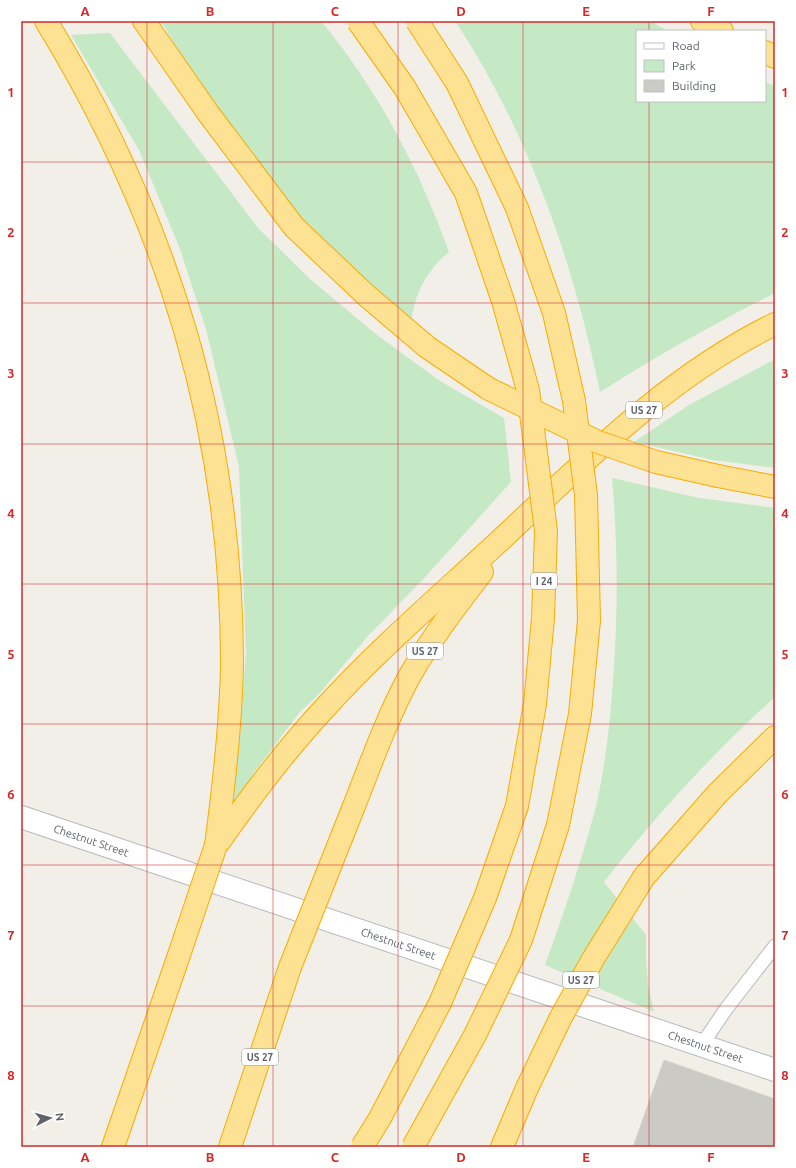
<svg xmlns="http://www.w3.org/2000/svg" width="796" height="1168" viewBox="0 0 796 1168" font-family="Ubuntu,sans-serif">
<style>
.green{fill:#c5e8c5}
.building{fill:#cccac5;stroke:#d6d1c6}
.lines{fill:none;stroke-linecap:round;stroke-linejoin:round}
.lane-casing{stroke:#b5b8bc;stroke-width:15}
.street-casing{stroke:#b5b8bc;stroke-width:24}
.highway-casing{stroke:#f9ab00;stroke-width:24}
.lane{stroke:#fff;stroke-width:13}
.street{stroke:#fff;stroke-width:22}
.highway{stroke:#fde293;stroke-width:22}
.highway-bridge-casing{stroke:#f9ab00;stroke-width:24;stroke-linecap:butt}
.highway-bridge{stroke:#fde293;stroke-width:22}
.grid{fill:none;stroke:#d62828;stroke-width:1;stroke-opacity:0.55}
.labels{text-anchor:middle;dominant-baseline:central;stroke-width:3.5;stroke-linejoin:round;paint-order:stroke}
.shield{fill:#fff;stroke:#8f9295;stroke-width:1}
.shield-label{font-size:10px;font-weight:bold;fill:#5f6368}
.street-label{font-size:11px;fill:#5f6368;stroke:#fff}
.neatline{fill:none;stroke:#d62828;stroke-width:1.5}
.grid-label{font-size:13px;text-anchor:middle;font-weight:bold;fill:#d62828}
</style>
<rect width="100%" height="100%" fill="#f1efe8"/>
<g class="green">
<path d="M 161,21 L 321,21 C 378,90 419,168 449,252 C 426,271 415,293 411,323 C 385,299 358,276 333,251 C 264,185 208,103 161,21 Z"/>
<path d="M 455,21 L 650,21 L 668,31 L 637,31 L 637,101 L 765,101 L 765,82 L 775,86 L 775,293 C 715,323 657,356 600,392 C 573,261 529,133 455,21 Z"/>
<polygon points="110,33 258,228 310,279 377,335 440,381 504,418 511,482 428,574 367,637 320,693 299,713 253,774 236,803 230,802 240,738 246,652 239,467 206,329 180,249 139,150 71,35"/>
<polygon points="775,359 775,468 713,460 634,442 689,405"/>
<path d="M 612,478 L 699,498 L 775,508 L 775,697 C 712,754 656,815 604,882 L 646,935 L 646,958 L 648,985 L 654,1012 L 545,965 C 564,913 582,860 596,806 C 603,777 607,747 610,717 C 618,635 619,559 612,478 Z"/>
</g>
<polygon class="building" points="664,1060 775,1099 775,1147 633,1147"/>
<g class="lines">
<defs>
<polyline id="lane" points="701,1046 726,1009 775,946"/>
<g id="street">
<path id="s1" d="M 21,817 L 775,1070"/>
</g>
<g id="highway">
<path d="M 46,21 C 168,220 232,430 232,664 C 231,725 224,785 216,845"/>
<polyline points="144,21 208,113 294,227 367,296 427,347 489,389"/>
<polyline points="702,21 722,31"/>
<polyline points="765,52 775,57"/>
<polyline points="718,476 775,487"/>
<path d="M 354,806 C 371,763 387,718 409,677 C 430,640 456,606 482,572"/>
<path d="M 219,842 C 251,796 285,751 323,710 C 380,647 445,592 507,534 C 589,457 672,374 775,324"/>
<polyline points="644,877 718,793 775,737"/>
<polyline points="113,1147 179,955"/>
<polyline points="230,1147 290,967"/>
<polyline points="502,1147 527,1088"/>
</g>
</defs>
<use href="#lane" class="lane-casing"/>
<use href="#street" class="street-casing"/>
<use href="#highway" class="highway-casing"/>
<use href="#lane" class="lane"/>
<use href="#street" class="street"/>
<use href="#highway" class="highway"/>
<defs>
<g id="highway-bridge">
<polyline points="358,21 405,88 466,193 503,301 528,390 546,531 543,618 535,704 517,806 485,898 440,1003 380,1118 362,1147"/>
<polyline points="489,389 598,442 656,462 718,476"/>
<polyline points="179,955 216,845"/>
<polyline points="290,967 354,806"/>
<polyline points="527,1088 560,1019 593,959 644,877"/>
<polyline points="413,1147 475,1035 521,940 558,825 580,714 589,620 586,495 574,401 554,313 517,208 457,83 417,21"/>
</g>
</defs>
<use href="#highway-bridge" class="highway-bridge-casing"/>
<use href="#highway-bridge" class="highway-bridge"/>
</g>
<path class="grid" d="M 147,21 L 147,1147M 273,21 L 273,1147M 398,21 L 398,1147M 523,21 L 523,1147M 649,21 L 649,31M 649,101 L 649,1147M 21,162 L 775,162M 21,303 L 775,303M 21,444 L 775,444M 21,584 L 775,584M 21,724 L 775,724M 21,865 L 775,865M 21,1006 L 775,1006"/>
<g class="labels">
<g class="shield">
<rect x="626" y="402" width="36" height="16" rx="3"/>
<rect x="531" y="573" width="26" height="16" rx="3"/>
<rect x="407" y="643" width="36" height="16" rx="3"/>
<rect x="563" y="972" width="36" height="16" rx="3"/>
<rect x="242" y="1049" width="36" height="16" rx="3"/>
</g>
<g class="shield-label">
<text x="644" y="410">US 27</text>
<text x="544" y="581">I 24</text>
<text x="425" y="651">US 27</text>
<text x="581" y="980">US 27</text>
<text x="260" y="1057">US 27</text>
</g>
<g class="street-label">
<text stroke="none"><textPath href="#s1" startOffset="74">Chestnut Street</textPath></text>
<text stroke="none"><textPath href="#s1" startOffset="398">Chestnut Street</textPath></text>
<text stroke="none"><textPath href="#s1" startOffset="722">Chestnut Street</textPath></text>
</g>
</g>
<rect width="796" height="1168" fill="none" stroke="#ffffff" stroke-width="44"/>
<rect x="636" y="30" width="130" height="72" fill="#ffffff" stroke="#bfc1c3"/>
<rect x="644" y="43" width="20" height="6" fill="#ffffff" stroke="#bfc1c3"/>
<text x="672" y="50" font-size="12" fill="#5f6368">Road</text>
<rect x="644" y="60" width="20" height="12" fill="#c5e8c5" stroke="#bfc1c3"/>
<text x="672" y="70" font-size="12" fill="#5f6368">Park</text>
<rect x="644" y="80" width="20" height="12" fill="#cccac5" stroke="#bfc1c3"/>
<text x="672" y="90" font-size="12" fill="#5f6368">Building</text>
<g transform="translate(50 1118) rotate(84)" stroke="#ffffff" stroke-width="3" paint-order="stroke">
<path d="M0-3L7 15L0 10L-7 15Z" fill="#5f6368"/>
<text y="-6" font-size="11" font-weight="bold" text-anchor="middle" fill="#5f6368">N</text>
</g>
<rect x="22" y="22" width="752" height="1124" class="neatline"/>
<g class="grid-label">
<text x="85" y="16">A</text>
<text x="210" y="16">B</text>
<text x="335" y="16">C</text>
<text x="461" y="16">D</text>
<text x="586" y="16">E</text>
<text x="711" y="16">F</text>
<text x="11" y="97">1</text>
<text x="785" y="97">1</text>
<text x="11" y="237">2</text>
<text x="785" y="237">2</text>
<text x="11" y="378">3</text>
<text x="785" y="378">3</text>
<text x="11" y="518">4</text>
<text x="785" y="518">4</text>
<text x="11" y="659">5</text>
<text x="785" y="659">5</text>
<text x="11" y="799">6</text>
<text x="785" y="799">6</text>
<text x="11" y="940">7</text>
<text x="785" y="940">7</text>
<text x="11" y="1080">8</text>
<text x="785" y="1080">8</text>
<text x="85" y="1162">A</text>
<text x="210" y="1162">B</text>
<text x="335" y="1162">C</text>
<text x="461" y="1162">D</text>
<text x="586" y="1162">E</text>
<text x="711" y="1162">F</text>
</g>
</svg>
